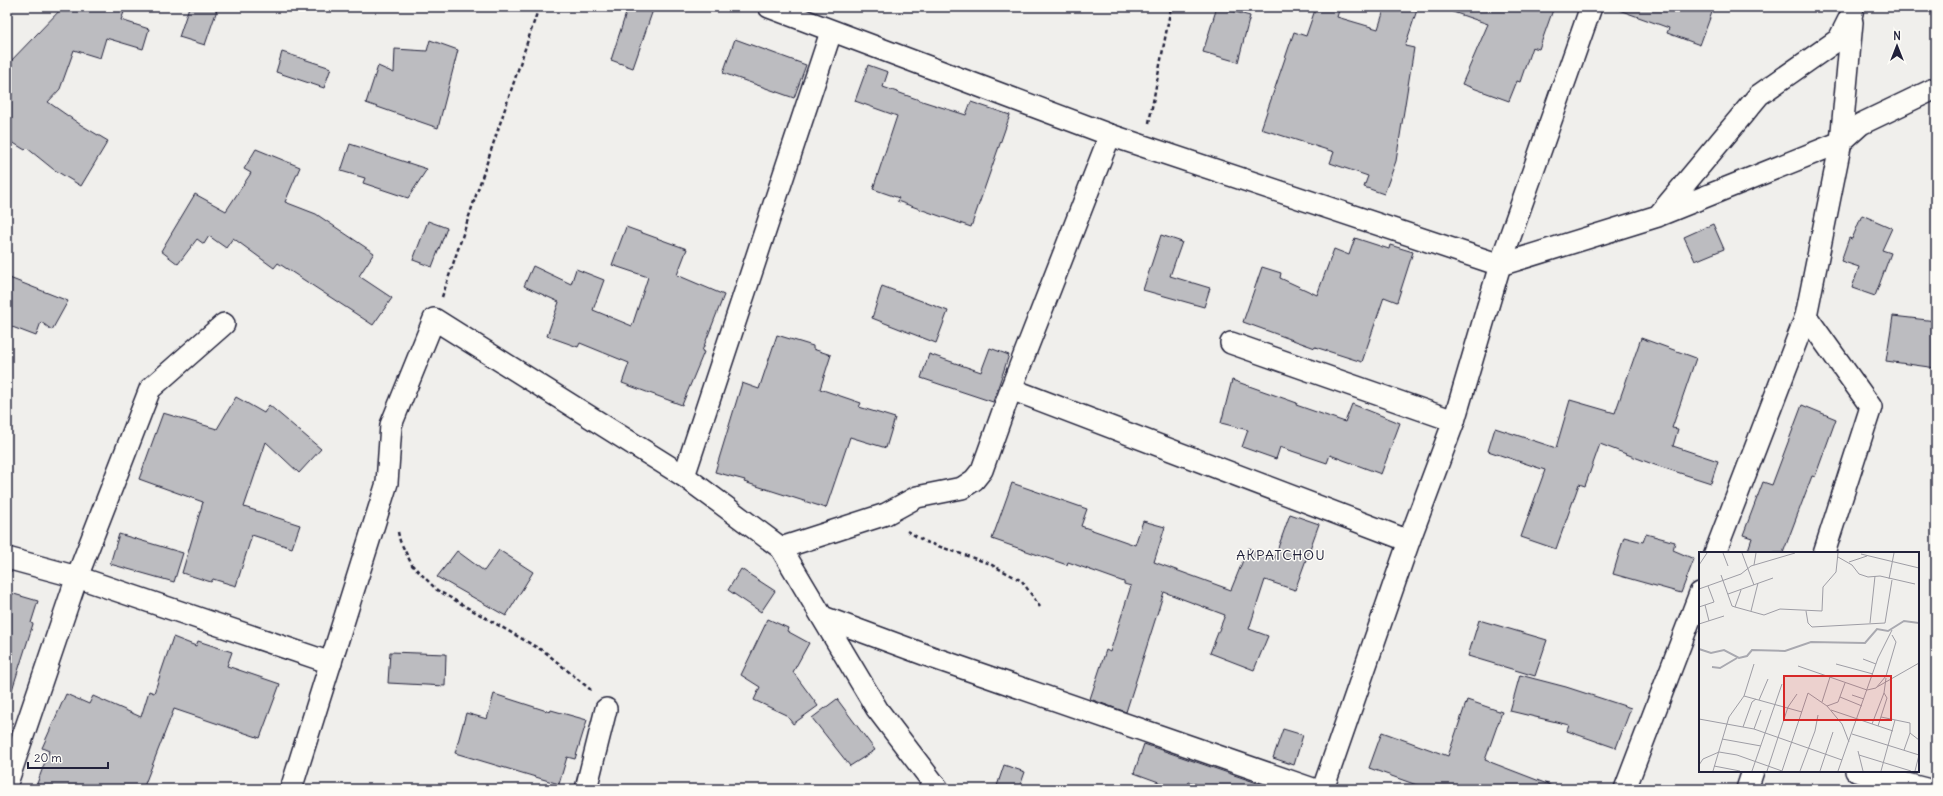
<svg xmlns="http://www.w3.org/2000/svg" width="1943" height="796" viewBox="0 0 1943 796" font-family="Delius,sans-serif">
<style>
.building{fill:#bcbcc0;stroke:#22223b}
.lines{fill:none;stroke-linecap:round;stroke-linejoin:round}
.street-casing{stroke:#22223b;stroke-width:24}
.path{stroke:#22223b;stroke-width:2.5;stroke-dasharray:4 3;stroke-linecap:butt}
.street{stroke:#fdfcf7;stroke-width:21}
.labels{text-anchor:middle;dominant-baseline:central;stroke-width:3;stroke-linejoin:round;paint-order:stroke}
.quarter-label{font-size:14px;letter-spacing:1px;fill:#22223b;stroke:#fdfcf7}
.inset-river{fill:none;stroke:#a9a9b0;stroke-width:2}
.inset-road{fill:none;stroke:#9e9da5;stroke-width:1}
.view{fill:#d62828;fill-opacity:0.15;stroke:#d62828;stroke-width:2}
.inset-edge{fill:none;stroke:#22223b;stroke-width:2}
</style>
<rect width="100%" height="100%" fill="#f0efec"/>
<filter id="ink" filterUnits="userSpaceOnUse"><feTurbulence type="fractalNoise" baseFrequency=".025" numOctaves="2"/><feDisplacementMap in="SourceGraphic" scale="8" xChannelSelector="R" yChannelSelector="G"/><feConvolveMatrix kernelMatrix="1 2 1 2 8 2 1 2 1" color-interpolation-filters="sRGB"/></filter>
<g filter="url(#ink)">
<g class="building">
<polygon points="63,7 126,7 121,20 149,29 143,49 106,38 100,58 74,50 60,89 48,102 81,125 108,141 81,186 53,169 27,148 25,150 7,139 7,65"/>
<polygon points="189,7 218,7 205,45 179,37"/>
<polygon points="628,7 654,7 633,68 611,60"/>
<polygon points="1217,7 1250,16 1238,62 1203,52"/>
<polygon points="1316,7 1340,7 1337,17 1378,29 1385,7 1418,7 1405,46 1414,48 1396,161 1384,194 1364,187 1368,176 1330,163 1334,152 1261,129 1294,32 1306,36"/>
<polygon points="1450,7 1554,7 1539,49 1532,47 1520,82 1517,81 1509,101 1462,84 1488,24 1450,11"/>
<polygon points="1619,7 1714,7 1700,45 1667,33 1669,28 1619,10"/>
<polygon points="735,39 806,65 794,98 723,73"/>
<polygon points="430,40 458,50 438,128 366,103 378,66 394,73 395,49 427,51"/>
<polygon points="282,52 331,68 324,88 276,72"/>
<polygon points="868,65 888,72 883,87 925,102 966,115 971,102 1010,115 971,227 897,201 899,198 873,189 897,116 855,101"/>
<polygon points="350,144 427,169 408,198 363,183 365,178 341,171"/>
<polygon points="256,149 300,167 285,202 316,214 374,253 359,276 392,298 373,325 278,263 274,268 233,238 226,248 209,236 204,244 197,239 178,264 161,251 195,194 226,211 251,173 244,169"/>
<polygon points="1862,215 1892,228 1882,250 1891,253 1875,296 1852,288 1859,267 1841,261 1849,238 1852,239"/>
<polygon points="428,221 447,228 432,267 413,260"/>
<polygon points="1713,224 1724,249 1695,261 1684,237"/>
<polygon points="626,227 687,249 677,275 724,295 702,351 704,352 682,405 622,383 629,363 580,343 578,347 547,336 559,302 524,286 533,266 571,284 576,269 604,280 593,310 632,326 648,277 612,265"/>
<polygon points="1161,235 1182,242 1170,276 1210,288 1204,307 1143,290"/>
<polygon points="1355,238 1389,249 1390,245 1413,252 1397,302 1384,297 1362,362 1315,347 1315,348 1243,322 1262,267 1281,273 1280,278 1317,295 1334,249 1349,255"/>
<polygon points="7,277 68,301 52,330 41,322 36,336 7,325"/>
<polygon points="882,286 948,311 936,343 872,318"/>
<polygon points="1893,316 1936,321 1936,368 1886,361"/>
<polygon points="777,335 813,346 813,349 831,355 820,389 861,403 859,407 895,418 886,448 850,437 826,508 744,482 745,480 715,472 742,383 759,389"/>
<polygon points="1641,338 1696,358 1672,428 1678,429 1673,446 1718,461 1711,483 1655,465 1600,444 1585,486 1579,484 1556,549 1521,537 1545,470 1488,451 1495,428 1556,448 1570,400 1615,413"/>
<polygon points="990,348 1009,355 993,402 921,378 929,354 981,372"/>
<polygon points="1232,380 1297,403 1296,405 1345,422 1352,404 1400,423 1381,474 1330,455 1327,463 1280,447 1276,459 1242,447 1248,430 1221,423"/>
<polygon points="236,397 264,413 269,405 321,449 299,473 266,442 244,507 300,525 292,548 252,535 236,586 213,579 211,582 182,573 203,502 139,479 163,413 217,429"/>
<polygon points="1802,405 1836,419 1815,477 1812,476 1783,553 1747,553 1752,538 1743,535 1763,482 1772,485"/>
<polygon points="1012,483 1087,509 1081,526 1135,545 1143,521 1165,527 1154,562 1231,590 1248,548 1274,559 1290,514 1319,524 1295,590 1265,580 1249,629 1268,636 1254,670 1210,653 1225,615 1164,592 1126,712 1090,699 1106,650 1110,652 1131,586 1124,584 1124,582 1068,562 1067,565 992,539"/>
<polygon points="119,534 183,553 174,582 110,564"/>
<polygon points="1646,534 1675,542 1673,550 1694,559 1681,593 1613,574 1624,537 1643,542"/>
<polygon points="499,550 533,572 506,616 437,577 457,551 484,571"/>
<polygon points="741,569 775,591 761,612 728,590"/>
<polygon points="7,592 38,601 31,623 33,624 12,690 7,690"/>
<polygon points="768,619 788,628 787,631 809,643 793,672 818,706 793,724 786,715 754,700 760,687 741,675"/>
<polygon points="1479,620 1547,640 1535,676 1468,656"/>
<polygon points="173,637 196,646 198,641 232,652 227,666 280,684 260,738 174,709 143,789 35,789 49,751 42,748 66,694 89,704 93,696 141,717 149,691 154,693"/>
<polygon points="390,652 446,654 445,686 388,683"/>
<polygon points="1520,675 1566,687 1631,708 1616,748 1567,731 1569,725 1510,711"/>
<polygon points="494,694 550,712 551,710 587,720 575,759 567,757 559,784 455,753 466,713 487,719"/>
<polygon points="837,699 875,750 850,766 812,718"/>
<polygon points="1467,700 1502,712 1485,760 1555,787 1555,789 1428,789 1369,768 1382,732 1448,756"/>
<polygon points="1283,729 1303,735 1294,765 1273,758"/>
<polygon points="1144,744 1263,785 1262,789 1210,789 1189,782 1186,789 1178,789 1134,773"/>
<polygon points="1004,765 1025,772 1019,789 996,789"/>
</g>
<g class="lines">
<defs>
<g id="street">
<polyline points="769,7 1110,135 1500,265 1658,216 1759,95 1839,39 1852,13 1853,7"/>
<polyline points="1662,214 1841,142 1861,124 1936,88"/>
<polyline points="1806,316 1871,407 1824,553"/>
<polyline points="1231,343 1454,421"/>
<polyline points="1011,389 1409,541"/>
<polyline points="684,476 831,32"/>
<polyline points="781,548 886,514 917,497 962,488 974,480 982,470 1011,389 1110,135"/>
<polyline points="1715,553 1806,316 1841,142 1852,22"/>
<polyline points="7,558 77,577 331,663"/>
<polyline points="823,617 934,658 1313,789"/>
<polyline points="1856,771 1926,789"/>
<polyline points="7,783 77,577 150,389 224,324"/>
<polyline points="291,789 387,483 391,425 434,319 684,476 781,548 877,709 938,789"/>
<polyline points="586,789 606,709"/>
<polyline points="1323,789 1409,541 1454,421 1500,265 1591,7"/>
<polyline points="1625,789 1700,593"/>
<polyline points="1747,789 1753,771"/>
</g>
</defs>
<use href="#street" class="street-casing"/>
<g class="path">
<polyline points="1149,123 1171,7"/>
<polyline points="442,297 539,7"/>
<polyline points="907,531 926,542 988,563 1022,581 1040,607"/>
<polyline points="398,532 400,541 412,565 437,590 545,652 591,690"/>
</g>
<use href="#street" class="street"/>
</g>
</g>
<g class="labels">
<g class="quarter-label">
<text x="1281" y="555">AKPATCHOU</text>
</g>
</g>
<g transform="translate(1699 552)">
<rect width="220" height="220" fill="#f0efec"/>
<path class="inset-river" d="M 0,97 L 12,101 L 25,98 L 40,106 L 48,104 L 53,98 L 86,99 L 112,90 L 166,91 L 178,77 L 189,79 L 205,69 L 220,71M 13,115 L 21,116 L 38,106"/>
<path class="inset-road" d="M 24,1 L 29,14M 43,1 L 55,33M 162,2 L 220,16M 139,5 L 153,13 L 160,22 L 169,25 L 181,24 L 216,32M 150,10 L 168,4M 0,13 L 8,1M 55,13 L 57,1M 22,23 L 33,54 L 36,55 L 65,63 L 81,57 L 123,59 L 124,35 L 137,20 L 139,1M 190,27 L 195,1M 0,37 L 42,22 L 52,14 L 96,1M 29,42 L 74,26M 6,53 L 10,69M 0,55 L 15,50 L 9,34M 36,55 L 42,38M 52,59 L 59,31M 107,59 L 109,71 L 113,75 L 186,71 L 193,28M 171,71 L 176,24M 0,72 L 25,64M 164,107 L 177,112M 137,112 L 174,122M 99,114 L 168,138 L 177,136 L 187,124 L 197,90 L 193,83M 178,135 L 220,111M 153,143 L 165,147M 45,144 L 103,160M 141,145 L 163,154M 60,148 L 69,127M 123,150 L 131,125M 128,154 L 139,150 L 146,131M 132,158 L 194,179M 182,165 L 211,171 L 211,181 L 220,188M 0,167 L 55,177 L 143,208M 173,172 L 185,141 L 187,126M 179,174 L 188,146 L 185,141M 44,175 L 53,150 L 57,147M 55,177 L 62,158M 153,182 L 220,203M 23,187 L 62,194M 205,198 L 211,181M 159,199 L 164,219M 160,203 L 212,219M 0,213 L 4,207 L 20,200 L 38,203 L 83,219M 15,214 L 41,219M 14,219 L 30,165 L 45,144 L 55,112M 53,219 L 83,132M 68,219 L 89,155 L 98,142M 83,219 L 109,141 L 128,154 L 143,172 L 150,190M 101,219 L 116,179 L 119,163M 121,219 L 134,180M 139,219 L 179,106 L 193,78M 182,219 L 196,168M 216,219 L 220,203"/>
<path class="view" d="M 85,124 L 192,124 L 192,168 L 85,168 Z"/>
<rect width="220" height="220" class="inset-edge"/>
</g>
<rect width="1943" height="796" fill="none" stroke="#fdfcf7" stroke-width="24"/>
<rect x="12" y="12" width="1919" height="772" fill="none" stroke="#22223b" stroke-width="1.5" filter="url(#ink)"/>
<g transform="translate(1897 46)" stroke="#fdfcf7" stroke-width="3" paint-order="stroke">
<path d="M0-3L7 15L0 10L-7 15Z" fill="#22223b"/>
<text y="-6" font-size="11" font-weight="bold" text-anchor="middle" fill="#22223b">N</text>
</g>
<path d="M28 762v6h80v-6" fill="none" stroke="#22223b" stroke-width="2"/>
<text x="34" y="762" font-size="12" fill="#22223b" stroke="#fdfcf7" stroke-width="3" paint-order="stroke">20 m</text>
</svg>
